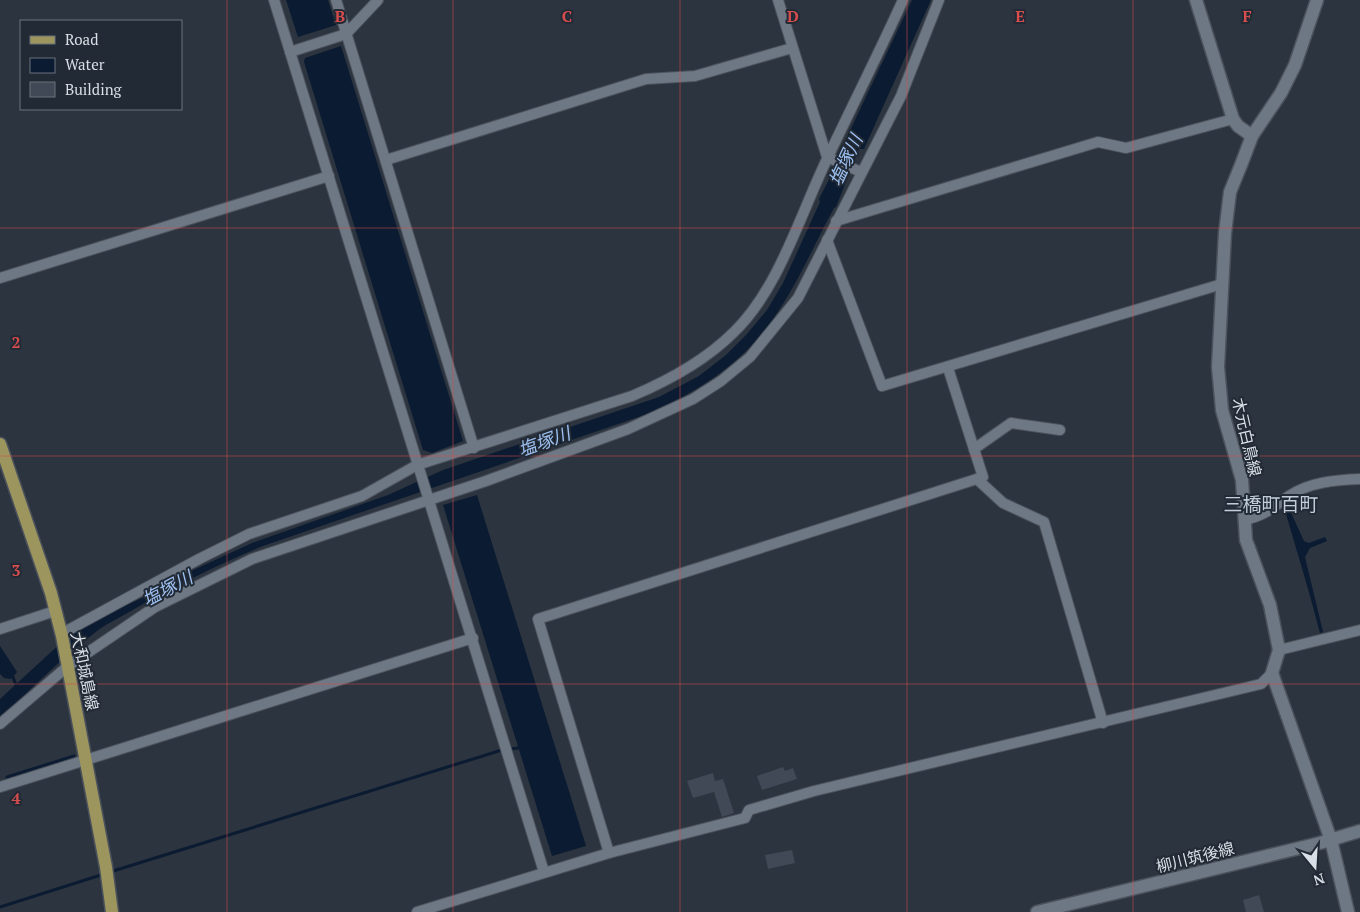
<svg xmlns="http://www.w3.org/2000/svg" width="1360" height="912" viewBox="0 0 1360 912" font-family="'PT Serif','Noto Sans JP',serif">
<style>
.water{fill:#0b1b32}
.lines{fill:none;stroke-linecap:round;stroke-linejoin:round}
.stream{stroke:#0b1b32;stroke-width:3}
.building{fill:#404955}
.street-casing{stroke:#4b525c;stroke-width:12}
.secondary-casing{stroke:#4b525c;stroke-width:15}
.primary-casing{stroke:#4b525c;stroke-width:15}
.street{stroke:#6e7885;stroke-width:10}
.secondary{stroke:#6e7885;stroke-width:12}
.primary{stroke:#9c955d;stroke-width:12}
.grid{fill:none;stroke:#d74d4e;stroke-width:1;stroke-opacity:0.55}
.labels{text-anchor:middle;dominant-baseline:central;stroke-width:4;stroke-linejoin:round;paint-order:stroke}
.street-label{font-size:16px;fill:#d9dfe6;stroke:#222a35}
.water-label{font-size:18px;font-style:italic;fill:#9ec1f2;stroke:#222a35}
.quarter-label{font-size:19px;fill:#c2cddb;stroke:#222a35}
.grid-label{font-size:16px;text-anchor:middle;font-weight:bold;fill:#d74d4e;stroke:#222a35;stroke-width:4;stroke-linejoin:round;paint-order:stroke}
</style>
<rect width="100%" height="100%" fill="#2c343f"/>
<g class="water">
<polygon points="286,0 328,0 336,25 298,37"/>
<path d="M 912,0 L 931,0 L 864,149 L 859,149 L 836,207 L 834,208 C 814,245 797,285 773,319 C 745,361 701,389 656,411 L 263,546 C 219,564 177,585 136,608 C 123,616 109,622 97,631 C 62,657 33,688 0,717 L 0,699 L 76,629 L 146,596 L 187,573 L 252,543 L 388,495 L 443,470 L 659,397 L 699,376 L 726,355 L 747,334 L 767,310 L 783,283 L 820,202 L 819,199 L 847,144 L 845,141 Z"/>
<polygon points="341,46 463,441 432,453 423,450 304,62 305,58"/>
<polygon points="477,495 586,846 552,856 443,505"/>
<path d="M 1287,504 L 1304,541 L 1309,543 L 1325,537 L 1327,541 L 1310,548 L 1305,557 L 1323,632 L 1320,633 C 1309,590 1296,549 1284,507 Z"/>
<polygon points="0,646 17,672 11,679 4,678 0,674"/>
</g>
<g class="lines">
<g class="stream">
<polyline points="13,677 17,688"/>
<polyline points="7,777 74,756"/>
<polyline points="110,872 502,750 518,748"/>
<polyline points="0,907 104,874"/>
</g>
</g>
<g class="building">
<polygon points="783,767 785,771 793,768 797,779 762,790 757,776"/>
<polygon points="713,773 715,781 723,779 734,813 722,817 714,792 693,798 687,781"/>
<polygon points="792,850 795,863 768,869 765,855"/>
<polygon points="1259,895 1264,912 1246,912 1243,900"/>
</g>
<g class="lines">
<defs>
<g id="street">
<path d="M 274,0 C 362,291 456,581 544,872"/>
<polyline points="336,0 474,448"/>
<polyline points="778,0 827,157 861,172"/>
<polyline points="290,52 346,34 378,0"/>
<polyline points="386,160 646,79 695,76 792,48"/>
<polyline points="836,221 1098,142 1126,148 1233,119"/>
<polyline points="827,240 882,386 1222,284"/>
<polyline points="0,278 329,176"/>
<polyline points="974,449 1011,423 1060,430"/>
<polyline points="977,479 1003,503 1044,522 1103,723"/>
<path d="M 1245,520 C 1268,514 1271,508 1289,496 C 1309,482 1336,480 1360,479"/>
<polyline points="0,629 55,611"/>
<path d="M 61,634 L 199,559 L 249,534 L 362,496 L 417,465 L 632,396 C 670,380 705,361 734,332 C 779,289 801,212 828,157 C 853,104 879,53 903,0"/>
<polyline points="1279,650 1360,630"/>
<polyline points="0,724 68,666 155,607 252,559 486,481 628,429 693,399 721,381 750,357 798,298 901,96 939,0"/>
<polyline points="0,787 473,638"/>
<polyline points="609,853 538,619 983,477 948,368"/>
<polyline points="417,912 609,853 745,818 749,810 814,791 1261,684 1272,673"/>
</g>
<g id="secondary">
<polyline points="1196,0 1233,119 1238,126 1252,136"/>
<polyline points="1317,0 1295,65 1281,93 1252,136 1241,165 1230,192 1225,233 1218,367 1222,410 1242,480 1246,540 1270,605 1279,650 1272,673 1331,840 1348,912"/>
<polyline points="1037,912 1320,843 1360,831"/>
</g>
<polyline id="primary" points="0,444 51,593 62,636 106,867 112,912"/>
</defs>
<use href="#street" class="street-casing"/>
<use href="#secondary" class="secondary-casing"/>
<use href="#primary" class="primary-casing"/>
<use href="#street" class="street"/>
<use href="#secondary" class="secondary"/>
<use href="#primary" class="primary"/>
</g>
<path class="grid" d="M 227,0 L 227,912M 453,0 L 453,912M 680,0 L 680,912M 907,0 L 907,912M 1133,0 L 1133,912M 0,228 L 1360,228M 0,456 L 1360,456M 0,684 L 1360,684"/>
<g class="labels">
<g class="street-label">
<text transform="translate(1247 437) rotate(77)">木元白鳥線</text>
<text transform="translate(85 671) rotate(78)">大和城島線</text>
<text transform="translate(1195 857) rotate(-14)">柳川筑後線</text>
</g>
<g class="water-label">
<text transform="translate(845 160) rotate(-65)">塩塚川</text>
<text transform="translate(544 441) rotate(-20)">塩塚川</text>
<text transform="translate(167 588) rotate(-28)">塩塚川</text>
</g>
<g class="quarter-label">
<text x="1271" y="503">三橋町百町</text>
</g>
</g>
<g class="grid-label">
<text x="340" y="22">B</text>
<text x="567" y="22">C</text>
<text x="793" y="22">D</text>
<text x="1020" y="22">E</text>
<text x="1247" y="22">F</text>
<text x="16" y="348">2</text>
<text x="16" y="576">3</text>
<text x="16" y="804">4</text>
</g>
<rect x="20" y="20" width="162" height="90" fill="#222a35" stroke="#6b727c"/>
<rect x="30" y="36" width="25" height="8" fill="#9c955d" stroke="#6b727c"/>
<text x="65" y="45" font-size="15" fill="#d9dfe6">Road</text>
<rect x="30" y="58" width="25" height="15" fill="#0b1b32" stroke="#6b727c"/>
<text x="65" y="70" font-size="15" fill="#d9dfe6">Water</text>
<rect x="30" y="82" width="25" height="15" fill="#404955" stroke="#6b727c"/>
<text x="65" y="95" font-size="15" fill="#d9dfe6">Building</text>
<g transform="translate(1315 867) rotate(162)" stroke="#222a35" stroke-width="4" paint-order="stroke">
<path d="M0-4L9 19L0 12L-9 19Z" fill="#d9dfe6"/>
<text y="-8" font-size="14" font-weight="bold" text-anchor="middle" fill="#d9dfe6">N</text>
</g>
</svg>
